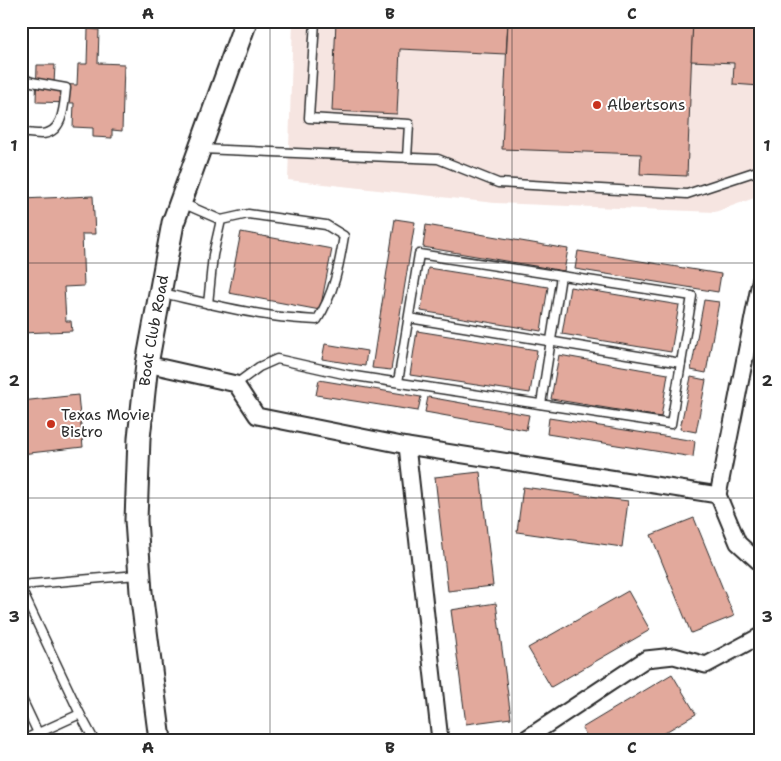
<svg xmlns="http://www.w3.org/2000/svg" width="781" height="761" viewBox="0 0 781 761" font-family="'Shantell Sans',sans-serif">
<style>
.built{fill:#f6e5e1}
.building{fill:#e2a99c;stroke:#2b2b2b}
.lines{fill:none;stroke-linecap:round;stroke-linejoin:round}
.service-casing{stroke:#2b2b2b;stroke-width:11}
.minor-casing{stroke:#2b2b2b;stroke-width:19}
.secondary-casing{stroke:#2b2b2b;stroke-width:25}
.service{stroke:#fff;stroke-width:8}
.minor{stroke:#fff;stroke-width:15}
.secondary{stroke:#fff;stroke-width:21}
.grid{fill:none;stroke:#2b2b2b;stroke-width:1;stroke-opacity:0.55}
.poi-dot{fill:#c8321e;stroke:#fff;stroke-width:2}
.labels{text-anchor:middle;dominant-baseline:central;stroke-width:4;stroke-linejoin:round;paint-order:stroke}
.poi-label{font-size:15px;fill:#2b2b2b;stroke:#fff;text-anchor:start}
.street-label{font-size:15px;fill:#2b2b2b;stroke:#fff}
.neatline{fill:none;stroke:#2b2b2b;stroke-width:2}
.grid-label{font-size:16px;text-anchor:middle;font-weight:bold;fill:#2b2b2b}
</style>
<rect width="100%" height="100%" fill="#fff"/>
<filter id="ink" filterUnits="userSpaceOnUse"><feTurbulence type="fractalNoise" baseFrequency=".02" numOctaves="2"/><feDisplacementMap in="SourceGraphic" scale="10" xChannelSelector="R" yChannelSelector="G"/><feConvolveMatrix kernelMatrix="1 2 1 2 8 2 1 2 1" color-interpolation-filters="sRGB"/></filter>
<g filter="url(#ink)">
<polygon class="built" points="293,21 760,21 760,196 715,212 495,203 288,180"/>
<g class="building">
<polygon points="336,21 508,21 506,54 400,49 397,114 332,111"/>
<polygon points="508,21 693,21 687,176 640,174 641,154 502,149"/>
<polygon points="693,21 760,22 760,86 733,84 734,63 691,61"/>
<polygon points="88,29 99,30 98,63 124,64 122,131 112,130 112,138 93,137 93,128 73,127 74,103 36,102 37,65 55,65 54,84 77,85 78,64 87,64"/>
<polygon points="93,196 95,234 82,234 84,286 64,287 66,321 71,321 72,331 21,333 21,286 27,286 25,237 21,237 21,199"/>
<polygon points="395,219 415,222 391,370 372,368"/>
<polygon points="426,225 568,249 564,271 423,247"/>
<polygon points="241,232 332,249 320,310 229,293"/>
<polygon points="578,251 721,274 718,292 575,269"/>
<polygon points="428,268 548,287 541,331 421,311"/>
<polygon points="570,287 679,305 671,352 562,334"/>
<polygon points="704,300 719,302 706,373 691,370"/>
<polygon points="417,331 537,350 530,393 410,375"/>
<polygon points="325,344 367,351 365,366 322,359"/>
<polygon points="559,355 668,374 661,417 551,399"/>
<polygon points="691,377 706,380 696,432 680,429"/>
<polygon points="319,380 421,397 418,411 316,395"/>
<polygon points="78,395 83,447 21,454 21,401"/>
<polygon points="428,397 529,415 526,430 425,412"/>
<polygon points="549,418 695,441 693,457 547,434"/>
<polygon points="480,472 493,586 448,591 435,477"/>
<polygon points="523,487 628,501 622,547 517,532"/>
<polygon points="694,518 734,616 691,633 651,535"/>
<polygon points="628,591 650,630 551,687 528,648"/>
<polygon points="496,603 511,718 466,724 451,610"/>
<polygon points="672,674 696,714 652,740 589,740 582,728"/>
<polygon points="64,733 66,740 46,740"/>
</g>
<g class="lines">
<defs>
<g id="service">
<polyline points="315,21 309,118 409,124 407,158"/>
<path d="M 21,78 L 32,82 L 66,88 C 64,104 64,134 41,134 C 34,134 28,133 21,132"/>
<polyline points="201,149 438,159 498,183 687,194 760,170"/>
<polyline points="182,203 221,220"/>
<path d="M 162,293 C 197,301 232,310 267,315 C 283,318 300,319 317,320 C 334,294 339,266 344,236 L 326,225 L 248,214 L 221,220 L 213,255 L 208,304"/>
<polyline points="409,318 681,363"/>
<polyline points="236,384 259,367 277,359 348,375 671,424 692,296 419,254 398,382"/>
<polyline points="541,404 561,276"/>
<polyline points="21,585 137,575"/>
<polyline points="21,589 80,714 23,740"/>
<polyline points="21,697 38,733"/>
<polyline points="80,714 94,740"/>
</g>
<g id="minor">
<polyline points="147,364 236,384 257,416 407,446 718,495 738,543 760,563"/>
<polyline points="407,446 440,740"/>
<polyline points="718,495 760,282"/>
<polyline points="524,740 646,659 674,656 706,665 760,636"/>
</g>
<g id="secondary">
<path id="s1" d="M 160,740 L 141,592 L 136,520 L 139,438 L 147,364 L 173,223 L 246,21"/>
</g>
</defs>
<use href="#service" class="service-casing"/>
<use href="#minor" class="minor-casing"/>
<use href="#secondary" class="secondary-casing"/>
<use href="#service" class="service"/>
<use href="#minor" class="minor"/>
<use href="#secondary" class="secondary"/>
</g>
</g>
<path class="grid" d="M 270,21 L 270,740M 512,21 L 512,740M 21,263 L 760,263M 21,498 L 760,498"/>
<g class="poi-dot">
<circle cx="597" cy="105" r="5"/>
<circle cx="51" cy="424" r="5"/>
</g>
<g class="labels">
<g class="poi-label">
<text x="607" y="105">Albertsons</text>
<text x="61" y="415">Texas Movie<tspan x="61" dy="17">Bistro</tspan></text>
</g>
<g class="street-label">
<text stroke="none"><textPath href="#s1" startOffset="412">Boat Club Road</textPath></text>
</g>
</g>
<rect width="781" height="761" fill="none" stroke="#fff" stroke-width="55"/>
<rect x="28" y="28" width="726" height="706" class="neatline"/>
<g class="grid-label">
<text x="148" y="19">A</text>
<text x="390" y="19">B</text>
<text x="632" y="19">C</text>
<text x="14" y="151">1</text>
<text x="767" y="151">1</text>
<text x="14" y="386">2</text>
<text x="767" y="386">2</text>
<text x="14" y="622">3</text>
<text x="767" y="622">3</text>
<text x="148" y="753">A</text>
<text x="390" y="753">B</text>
<text x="632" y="753">C</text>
</g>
</svg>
